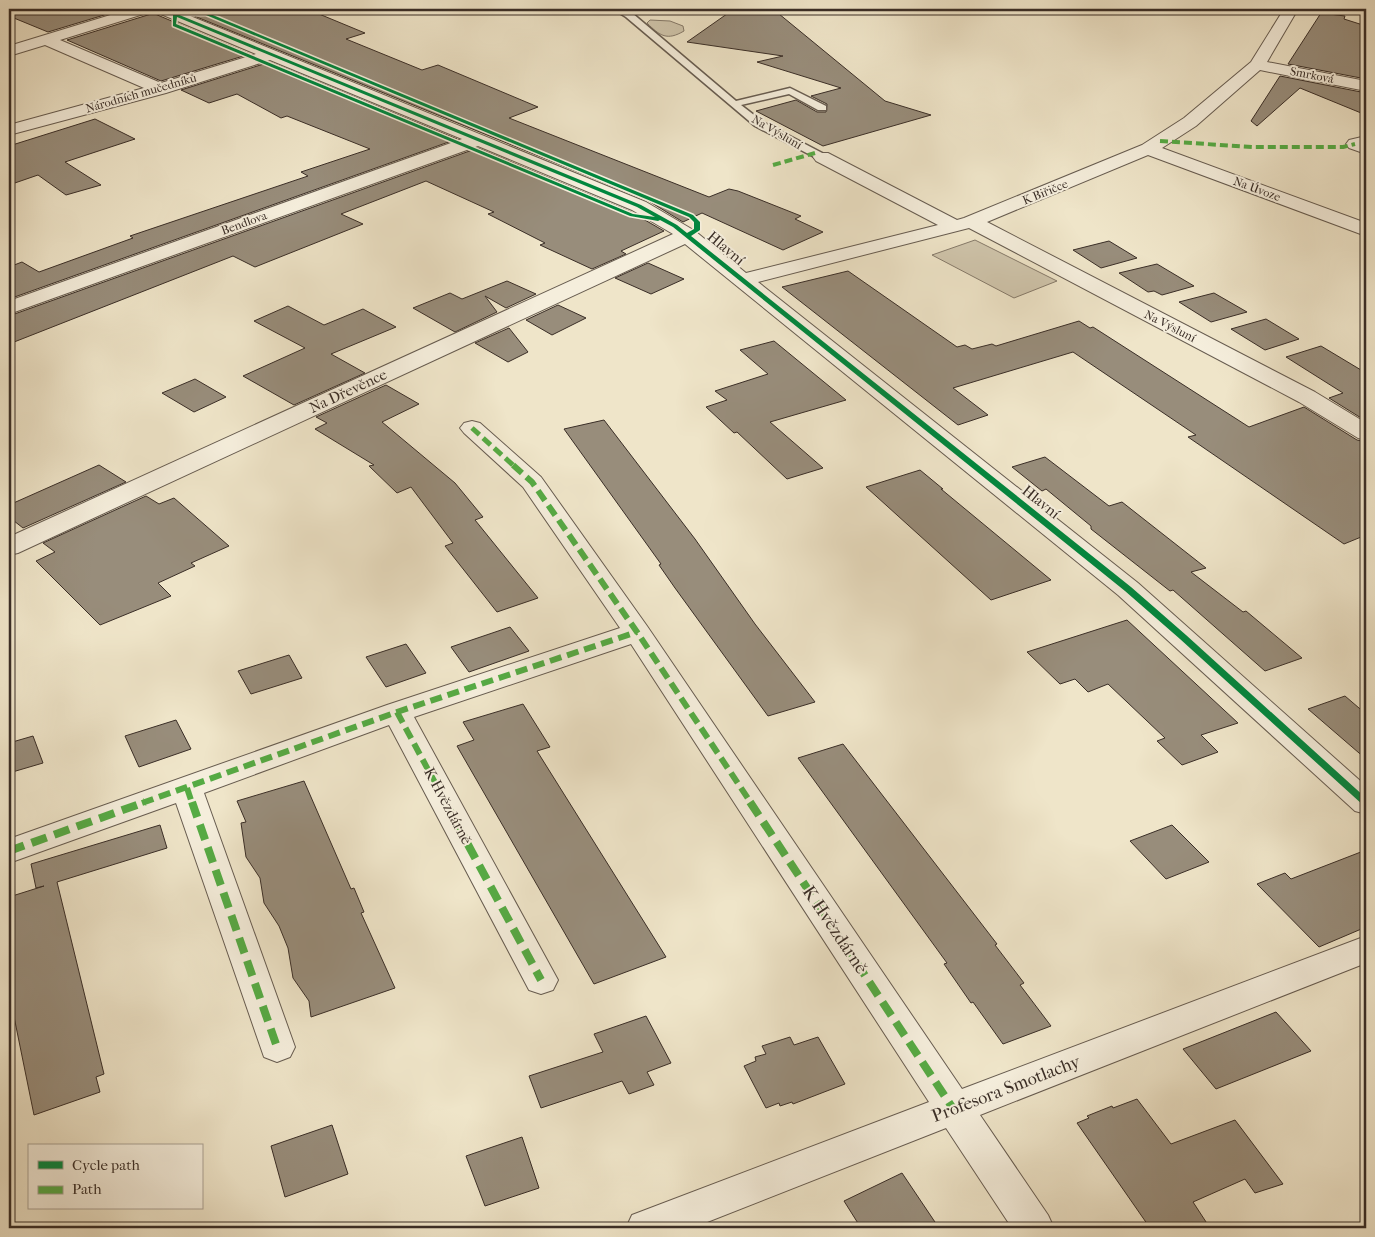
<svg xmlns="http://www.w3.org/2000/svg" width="1375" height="1237" viewBox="0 0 1375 1237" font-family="'IM FELL French Canon',serif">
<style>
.green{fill:#d0c6ad;stroke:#857a6a}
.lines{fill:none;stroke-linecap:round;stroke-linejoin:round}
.stream{fill:#817767;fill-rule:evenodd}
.building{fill:#988d7b;stroke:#3a2e27}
.lane-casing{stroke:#675c50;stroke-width:3}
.street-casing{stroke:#675c50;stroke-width:2}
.lane{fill:#f5eedc;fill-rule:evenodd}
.street{fill:#f5eedc;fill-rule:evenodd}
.quiet-far3{stroke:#55ab44;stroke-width:4;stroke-dasharray:8 4;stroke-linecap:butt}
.quiet-far2{stroke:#55ab44;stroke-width:5;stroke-dasharray:10 5;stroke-linecap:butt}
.quiet-far1{stroke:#55ab44;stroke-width:6;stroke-dasharray:12 6;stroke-linecap:butt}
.quiet{stroke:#55ab44;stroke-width:8;stroke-dasharray:16 8;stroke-linecap:butt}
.cycleway-casing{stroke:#f5eedc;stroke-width:3}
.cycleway{fill:#00873e;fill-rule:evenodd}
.labels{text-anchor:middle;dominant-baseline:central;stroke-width:4;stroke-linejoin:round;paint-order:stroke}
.far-street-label{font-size:12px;fill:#3a2e27;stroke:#f5eedc}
.street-label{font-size:15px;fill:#3a2e27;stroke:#f5eedc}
.near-street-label{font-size:18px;fill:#3a2e27;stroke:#f5eedc}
</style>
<rect width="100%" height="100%" fill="#efe5c9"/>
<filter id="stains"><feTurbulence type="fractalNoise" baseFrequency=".004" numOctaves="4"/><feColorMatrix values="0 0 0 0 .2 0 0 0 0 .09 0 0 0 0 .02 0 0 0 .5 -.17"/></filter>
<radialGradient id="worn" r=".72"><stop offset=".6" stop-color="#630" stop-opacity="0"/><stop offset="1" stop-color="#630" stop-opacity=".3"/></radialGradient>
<g class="green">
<path d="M 650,20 L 670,21 L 683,26 L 684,31 C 667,41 660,36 647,23 Z"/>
<polygon points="975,240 1057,281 1014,298 932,255"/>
</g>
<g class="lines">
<polygon class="stream" points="886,9 894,9 884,13 881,11"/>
</g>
<g class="building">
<polygon points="9,9 61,9 66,11 73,9 124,9 48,32 9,16"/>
<polygon points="177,9 209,9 210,17 239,9 294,9 299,11 307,9 365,33 346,39 422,70 438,65 538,107 509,118 709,197 729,189 738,191 801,216 795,219 823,232 783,250 702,213 683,222 647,200"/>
<polygon points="734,9 773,9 885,101 931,115 823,146 756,111 796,100 817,112 826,112 827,104 811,96 841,88 757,62 783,56 687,42"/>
<polygon points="153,11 155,14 250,54 161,81 67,40 151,14"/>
<polygon points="1321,13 1345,16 1344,19 1366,26 1366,79 1288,64"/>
<polygon points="270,62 457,139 9,299 9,267 22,262 39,272 133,238 130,236 308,176 301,172 370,149 287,116 281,118 237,94 209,103 181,90"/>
<polygon points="1280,76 1366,93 1366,115 1300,88 1257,126 1251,121"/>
<polygon points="95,119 135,139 65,162 101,185 66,195 38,175 9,185 9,146"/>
<polygon points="478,148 631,212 664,231 621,251 626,254 592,269 540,245 545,243 488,214 494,212 426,181 341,214 363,224 255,267 233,256 9,344 9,316"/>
<polygon points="1109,241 1137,258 1101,268 1073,250"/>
<polygon points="648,263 684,279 651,294 615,278"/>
<polygon points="1157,264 1194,286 1162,295 1154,291 1148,292 1119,273"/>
<polygon points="848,271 957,347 965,345 972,349 992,344 996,346 1079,321 1090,328 1093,327 1249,427 1304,407 1357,440 1366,442 1366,535 1344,544 1188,437 1196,435 1073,352 953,388 988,415 958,425 782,287"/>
<polygon points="507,281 536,294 506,308 485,296 497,312 455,332 413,308 450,293 462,299"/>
<polygon points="1214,293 1247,312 1211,322 1179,302"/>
<polygon points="558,305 586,318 552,335 526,320"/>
<polygon points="288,306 324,325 363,309 396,327 331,354 365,373 294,405 243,376 305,348 254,321"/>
<polygon points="1266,319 1299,339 1265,350 1231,329"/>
<polygon points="509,328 528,352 508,362 475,343"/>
<polygon points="774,341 846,400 770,422 823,468 787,479 737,432 734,433 706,407 727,400 715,391 768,374 740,350"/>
<polygon points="1321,346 1366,373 1366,421 1329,398 1343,393 1286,357"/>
<polygon points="195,379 226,397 194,412 162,393"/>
<polygon points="386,385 419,404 382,422 455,483 483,517 475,520 538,598 497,612 445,546 453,543 411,487 397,493 369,466 374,465 315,429 327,423 316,417"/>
<polygon points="604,420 695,539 755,624 815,702 768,716 675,588 659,565 661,564 564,429"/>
<polygon points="1045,457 1109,506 1122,502 1206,568 1191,572 1243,612 1246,611 1302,658 1265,671 1173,590 1170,591 1091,529 1091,526 1046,489 1042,491 1012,467"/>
<polygon points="99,465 126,482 23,528 9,517 9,505"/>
<polygon points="920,470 943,489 941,489 1051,580 991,600 866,487"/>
<polygon points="146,496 159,504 174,498 229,546 191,563 195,566 158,583 171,596 100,625 36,561 55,552 43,543"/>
<polygon points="1127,620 1238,723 1201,735 1218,752 1182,765 1157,741 1165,738 1108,684 1088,692 1075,679 1060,684 1027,652"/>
<polygon points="510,627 529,651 469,672 451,647"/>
<polygon points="406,644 426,673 386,687 366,657"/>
<polygon points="289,655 302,678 251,694 238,671"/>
<polygon points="1345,696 1366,714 1366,759 1308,709"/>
<polygon points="523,704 550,747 537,751 666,957 594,984 457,746 474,740 463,722"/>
<polygon points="176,720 191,749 139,767 125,736"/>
<polygon points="33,736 43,763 9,773 9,743"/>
<polygon points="843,744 997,944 995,945 1024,983 1020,985 1051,1026 1003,1044 973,1002 971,1003 944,964 947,963 798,758"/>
<polygon points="304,781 351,889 354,888 364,912 361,913 395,988 311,1017 309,1001 293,978 288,948 279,926 264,903 260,878 246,857 241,823 246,822 237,801"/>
<polygon points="160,825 167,848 57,882 104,1074 96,1077 100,1092 34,1115 9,992 9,897 44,886 36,888 31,864"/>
<polygon points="1172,825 1209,862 1166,879 1130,841"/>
<polygon points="1366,850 1366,927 1319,947 1257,884 1285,873 1291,879"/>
<polygon points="1276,1012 1311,1051 1216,1089 1183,1049"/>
<polygon points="646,1016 671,1063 647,1072 654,1085 629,1094 622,1081 541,1108 529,1076 603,1052 594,1034"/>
<polygon points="790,1037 794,1045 818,1037 845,1084 793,1104 792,1102 780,1106 779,1103 766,1108 744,1066 756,1061 755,1057 766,1054 762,1046"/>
<polygon points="1137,1099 1171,1144 1235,1120 1283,1184 1255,1193 1245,1179 1193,1202 1210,1228 1150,1228 1077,1123 1089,1118 1087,1116 1112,1106 1113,1108"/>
<polygon points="332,1125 348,1174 285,1197 271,1146"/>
<polygon points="522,1137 539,1188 485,1206 466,1156"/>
<polygon points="902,1173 939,1228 861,1228 844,1201"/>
</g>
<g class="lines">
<defs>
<polygon id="lane" points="613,9 623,9 632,13 736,101 790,88 826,106 826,110 818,110 789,94 741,105 763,122 826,155 826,159 818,159 755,126 626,17"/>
<g id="street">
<polygon points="130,9 152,9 150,12 60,40 161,83 256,54 156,12 154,9 173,9 646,202 695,231 746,273 938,225 816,161 813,157 816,153 828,153 957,220 964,218 1142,145 1184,118 1251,62 1284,9 1298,9 1267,62 1366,81 1366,91 1260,70 1196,126 1162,148 1366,223 1366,236 1148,155 987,222 1315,392 1366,423 1366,440 1358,438 1299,402 969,228 758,282 1138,583 1366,786 1366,814 1355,811 1118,595 685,244 18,553 9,555 9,537 673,234 632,210 478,146 9,314 9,301 462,139 270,60 166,93 9,135 9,125 144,88 45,45 9,56 9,46"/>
<polygon points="1366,136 1366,154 1349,148 1346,144 1349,140"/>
<polygon points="472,421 480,423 541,477 647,626 962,1089 1366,936 1366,963 980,1115 1048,1215 1054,1228 1012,1228 946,1128 692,1228 626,1228 632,1215 929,1102 631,644 414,717 558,980 553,990 541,994 529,990 389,725 204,793 295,1047 290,1057 277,1062 264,1057 176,803 9,863 9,839 387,705 620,628 523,487 464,433 460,428 464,423"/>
</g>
</defs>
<use href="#lane" class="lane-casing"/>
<use href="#street" class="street-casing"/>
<use href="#lane" class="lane"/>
<use href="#street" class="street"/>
<g class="quiet-far3">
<polyline points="1160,141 1252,147 1343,147 1355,144"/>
<polyline points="773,165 815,153"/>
</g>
<polyline class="quiet-far2" points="472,428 514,466"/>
<g class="quiet-far1">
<polyline points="513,465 532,482 637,632 751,803"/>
<polyline points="397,712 446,803"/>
<polyline points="187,788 192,803"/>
<polyline points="142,803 397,712 637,632"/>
</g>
<g class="quiet">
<polyline points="192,802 277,1047"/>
<polyline points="445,802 541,980"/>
<polyline points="750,802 954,1110"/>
<polyline points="9,851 145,802"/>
</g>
<defs>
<path id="cycleway" d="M 159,9 L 164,9 L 176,13 L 177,14 L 641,205 L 677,225 L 687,233 L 694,229 L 694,222 L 689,217 L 206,15 L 181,15 L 179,14 L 181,13 L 208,13 L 693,215 L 700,222 L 700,230 L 691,236 L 1131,587 L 1186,635 L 1366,798 L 1366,806 L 1363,805 L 1180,639 L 1125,591 L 673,227 L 660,220 L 658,221 L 630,216 L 173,26 L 173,15 ZM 177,17 L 637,207 L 655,217 L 633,214 L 176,24 Z"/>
</defs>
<use href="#cycleway" class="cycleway-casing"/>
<use href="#cycleway" class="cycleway"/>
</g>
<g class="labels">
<g class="far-street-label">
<text transform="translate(1312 75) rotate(11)">Smrková</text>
<text transform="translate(141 93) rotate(-16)">Národních mučedníků</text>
<text transform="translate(777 132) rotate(30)">Na Výsluní</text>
<text transform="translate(1257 189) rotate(20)">Na Úvoze</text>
<text transform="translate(1045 192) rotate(-22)">K Biřičce</text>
<text transform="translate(244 223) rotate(-20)">Bendlova</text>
<text transform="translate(1170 326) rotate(27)">Na Výsluní</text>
</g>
<g class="street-label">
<text transform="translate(726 248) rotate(40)">Hlavní</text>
<text transform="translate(348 391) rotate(-25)">Na Dřevěnce</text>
<text transform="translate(1041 502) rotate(39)">Hlavní</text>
<text transform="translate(448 806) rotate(62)">K Hvězdárně</text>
</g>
<g class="near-street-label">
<text transform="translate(835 930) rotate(56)">K Hvězdárně</text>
<text transform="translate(1006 1089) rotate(-21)">Profesora Smotlachy</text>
</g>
</g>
<rect width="1375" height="1237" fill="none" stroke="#efe5c9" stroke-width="30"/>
<rect x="10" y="10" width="1355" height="1217" fill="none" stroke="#3a2e27" stroke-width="2.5"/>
<rect x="15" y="15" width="1345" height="1207" fill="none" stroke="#3a2e27"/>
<rect x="28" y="1144" width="175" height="65" fill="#f5eedc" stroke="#aaa194"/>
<rect x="38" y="1161" width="25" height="8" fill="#00873e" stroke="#aaa194"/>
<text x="72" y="1170" font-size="15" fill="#3a2e27">Cycle path</text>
<rect x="38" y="1186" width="25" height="8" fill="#55ab44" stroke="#aaa194"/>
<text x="72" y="1194" font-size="15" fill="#3a2e27">Path</text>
<rect width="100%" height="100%" filter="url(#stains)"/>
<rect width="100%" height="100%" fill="url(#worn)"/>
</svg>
